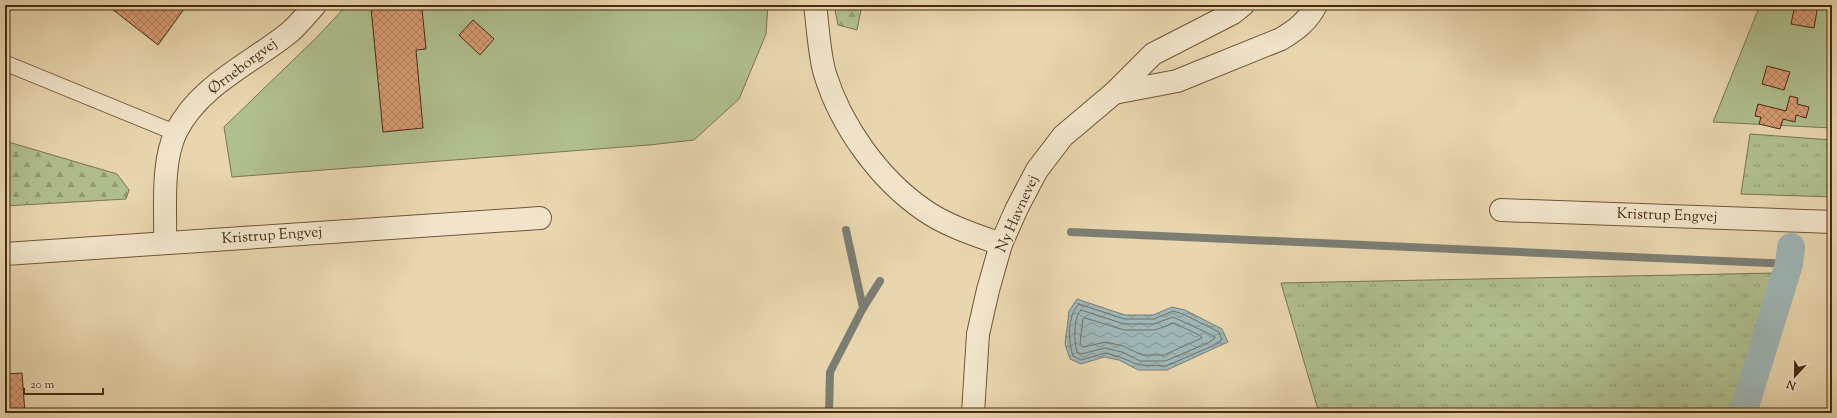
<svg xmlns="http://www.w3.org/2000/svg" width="1837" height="418" viewBox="0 0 1837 418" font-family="'Sorts Mill Goudy',serif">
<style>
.grass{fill:url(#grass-tufts);stroke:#7c7450}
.forest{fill:url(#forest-firs);stroke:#7c7450}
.garden{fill:#b0bf8f;stroke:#7c7450}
.water{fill:url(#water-waves);stroke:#7c7e74}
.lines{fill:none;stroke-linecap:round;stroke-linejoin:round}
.shore{stroke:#747064;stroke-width:1}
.stream{stroke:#7c7e74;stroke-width:8}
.canal{stroke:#9eb6b7;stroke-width:28}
.building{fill:url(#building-cross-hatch);stroke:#492a10}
.service-casing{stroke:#715538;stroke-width:17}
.minor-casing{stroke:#715538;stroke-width:24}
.tertiary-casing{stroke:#715538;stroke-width:24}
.service{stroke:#f1e4ca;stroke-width:15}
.minor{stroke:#f1e4ca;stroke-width:22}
.tertiary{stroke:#f1e4ca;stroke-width:22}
.labels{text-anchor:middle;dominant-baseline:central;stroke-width:3;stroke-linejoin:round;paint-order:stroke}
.street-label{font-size:15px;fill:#492a10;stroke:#f1e4ca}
</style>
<defs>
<pattern id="grass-tufts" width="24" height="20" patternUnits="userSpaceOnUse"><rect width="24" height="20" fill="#b0bf8f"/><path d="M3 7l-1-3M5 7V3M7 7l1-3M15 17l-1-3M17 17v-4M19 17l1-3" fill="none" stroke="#919b73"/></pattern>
<pattern id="forest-firs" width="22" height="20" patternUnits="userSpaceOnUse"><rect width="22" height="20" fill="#b0bf8f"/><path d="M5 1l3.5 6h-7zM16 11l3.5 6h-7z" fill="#919b73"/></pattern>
<pattern id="water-waves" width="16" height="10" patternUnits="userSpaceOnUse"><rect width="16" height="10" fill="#9eb6b7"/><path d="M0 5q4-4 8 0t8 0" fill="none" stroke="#839493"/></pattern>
<pattern id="building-cross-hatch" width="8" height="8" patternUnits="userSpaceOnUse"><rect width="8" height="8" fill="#d89c73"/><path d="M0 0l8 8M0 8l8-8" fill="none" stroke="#b17f5d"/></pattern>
</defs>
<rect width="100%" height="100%" fill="#e9d6ae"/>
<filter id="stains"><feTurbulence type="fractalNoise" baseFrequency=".005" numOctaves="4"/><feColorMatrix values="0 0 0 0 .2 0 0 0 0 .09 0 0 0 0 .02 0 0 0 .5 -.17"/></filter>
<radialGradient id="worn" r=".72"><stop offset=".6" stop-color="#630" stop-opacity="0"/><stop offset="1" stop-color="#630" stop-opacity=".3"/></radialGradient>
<g class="grass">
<polygon points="1750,134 1832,140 1832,197 1741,194"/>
<polygon points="1775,273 1730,413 1319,413 1281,283"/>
</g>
<g class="forest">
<polygon points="834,5 862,5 857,30 838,25"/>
<polygon points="5,141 117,174 129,190 126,199 5,206"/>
</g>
<g class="garden">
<polygon points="347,5 768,5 766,34 739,99 694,140 649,145 232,177 224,127 317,37"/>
<polygon points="1760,5 1832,5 1832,128 1713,122"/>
</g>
<polygon class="water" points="1077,299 1125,315 1153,315 1172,307 1185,310 1222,329 1228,342 1167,370 1138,370 1119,360 1104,357 1081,364 1070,359 1065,344 1069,311"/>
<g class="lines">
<g class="shore">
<path d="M 1079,304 L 1124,319 L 1154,319 L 1173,311 L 1183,314 L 1219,332 L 1222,340 L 1210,347 L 1166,366 L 1139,365 L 1120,357 L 1105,353 L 1081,360 L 1073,356 C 1068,341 1067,315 1079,304 Z"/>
<path d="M 1081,310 L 1124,324 L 1154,324 L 1173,317 L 1214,336 L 1215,338 L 1208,343 L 1165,361 L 1140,361 L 1122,352 L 1105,348 L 1081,354 L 1077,352 C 1074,343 1073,317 1081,310 Z"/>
<polygon points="1085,318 1124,330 1155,330 1174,323 1201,336 1202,338 1164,355 1142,355 1123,346 1106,342 1083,347 1080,343 1083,319"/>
</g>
<g class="stream">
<polyline points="1071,232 1789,264"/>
<polyline points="863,308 880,281"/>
<polyline points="829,413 830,372 863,308 846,230"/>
</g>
<polyline class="canal" points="1743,413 1789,264 1791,247"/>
</g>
<g class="building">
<polygon points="107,5 187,5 158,45"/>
<polygon points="400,5 410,5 410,9 422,9 426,49 416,50 423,128 383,132 371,8"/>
<polygon points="1795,5 1818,5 1814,28 1791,24"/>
<polygon points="473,20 494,39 480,55 459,35"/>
<polygon points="1767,66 1790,72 1784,90 1762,84"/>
<polygon points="1790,96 1798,98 1797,104 1809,107 1806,118 1796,115 1795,122 1783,119 1780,129 1759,124 1761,117 1755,116 1758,104 1786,111"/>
<polygon points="22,373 25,413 5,413 5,374"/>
</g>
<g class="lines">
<defs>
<polyline id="service" points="5,63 176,133"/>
<g id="minor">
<polyline points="1501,210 1832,222"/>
<path d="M 165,243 C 166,209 161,163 176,132 C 199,85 252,63 290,32 C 299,24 307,14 315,5"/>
<polyline points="5,254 540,218"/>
</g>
<g id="tertiary">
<path d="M 815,5 C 818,26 819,54 825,74 C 841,126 879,179 924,210 C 947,226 975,235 1001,244"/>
<path d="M 1114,93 L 1177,81 L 1281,39 C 1296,30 1308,21 1316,5"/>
<polyline points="973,413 978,334 988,290 1001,244 1017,208 1037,170 1063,136 1114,93 1153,54 1233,13 1243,5"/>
</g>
</defs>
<use href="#service" class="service-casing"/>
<use href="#minor" class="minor-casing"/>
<use href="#tertiary" class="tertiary-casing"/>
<use href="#service" class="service"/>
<use href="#minor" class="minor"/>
<use href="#tertiary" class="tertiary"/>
</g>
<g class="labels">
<g class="street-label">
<text transform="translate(243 67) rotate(-37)">Ørneborgvej</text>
<text transform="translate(1018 214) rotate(-66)">Ny Havnevej</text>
<text transform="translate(1667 216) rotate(2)">Kristrup Engvej</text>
<text transform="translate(272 236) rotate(-4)">Kristrup Engvej</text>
</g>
</g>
<rect width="1837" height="418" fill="none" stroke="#e9d6ae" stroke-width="20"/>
<rect x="6" y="6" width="1825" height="406" fill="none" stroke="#492a10" stroke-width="2"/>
<rect x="10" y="10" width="1817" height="398" fill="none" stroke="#492a10"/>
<g transform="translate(1795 376) rotate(202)" stroke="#f1e4ca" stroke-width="3" paint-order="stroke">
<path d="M0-3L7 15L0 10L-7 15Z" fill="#492a10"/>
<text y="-6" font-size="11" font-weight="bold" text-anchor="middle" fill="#492a10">N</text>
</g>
<path d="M24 388v6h79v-6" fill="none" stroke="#492a10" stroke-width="2"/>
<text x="30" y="388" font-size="12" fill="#492a10" stroke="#f1e4ca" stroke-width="3" paint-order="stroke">20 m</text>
<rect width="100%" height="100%" filter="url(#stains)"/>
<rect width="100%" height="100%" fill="url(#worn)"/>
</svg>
